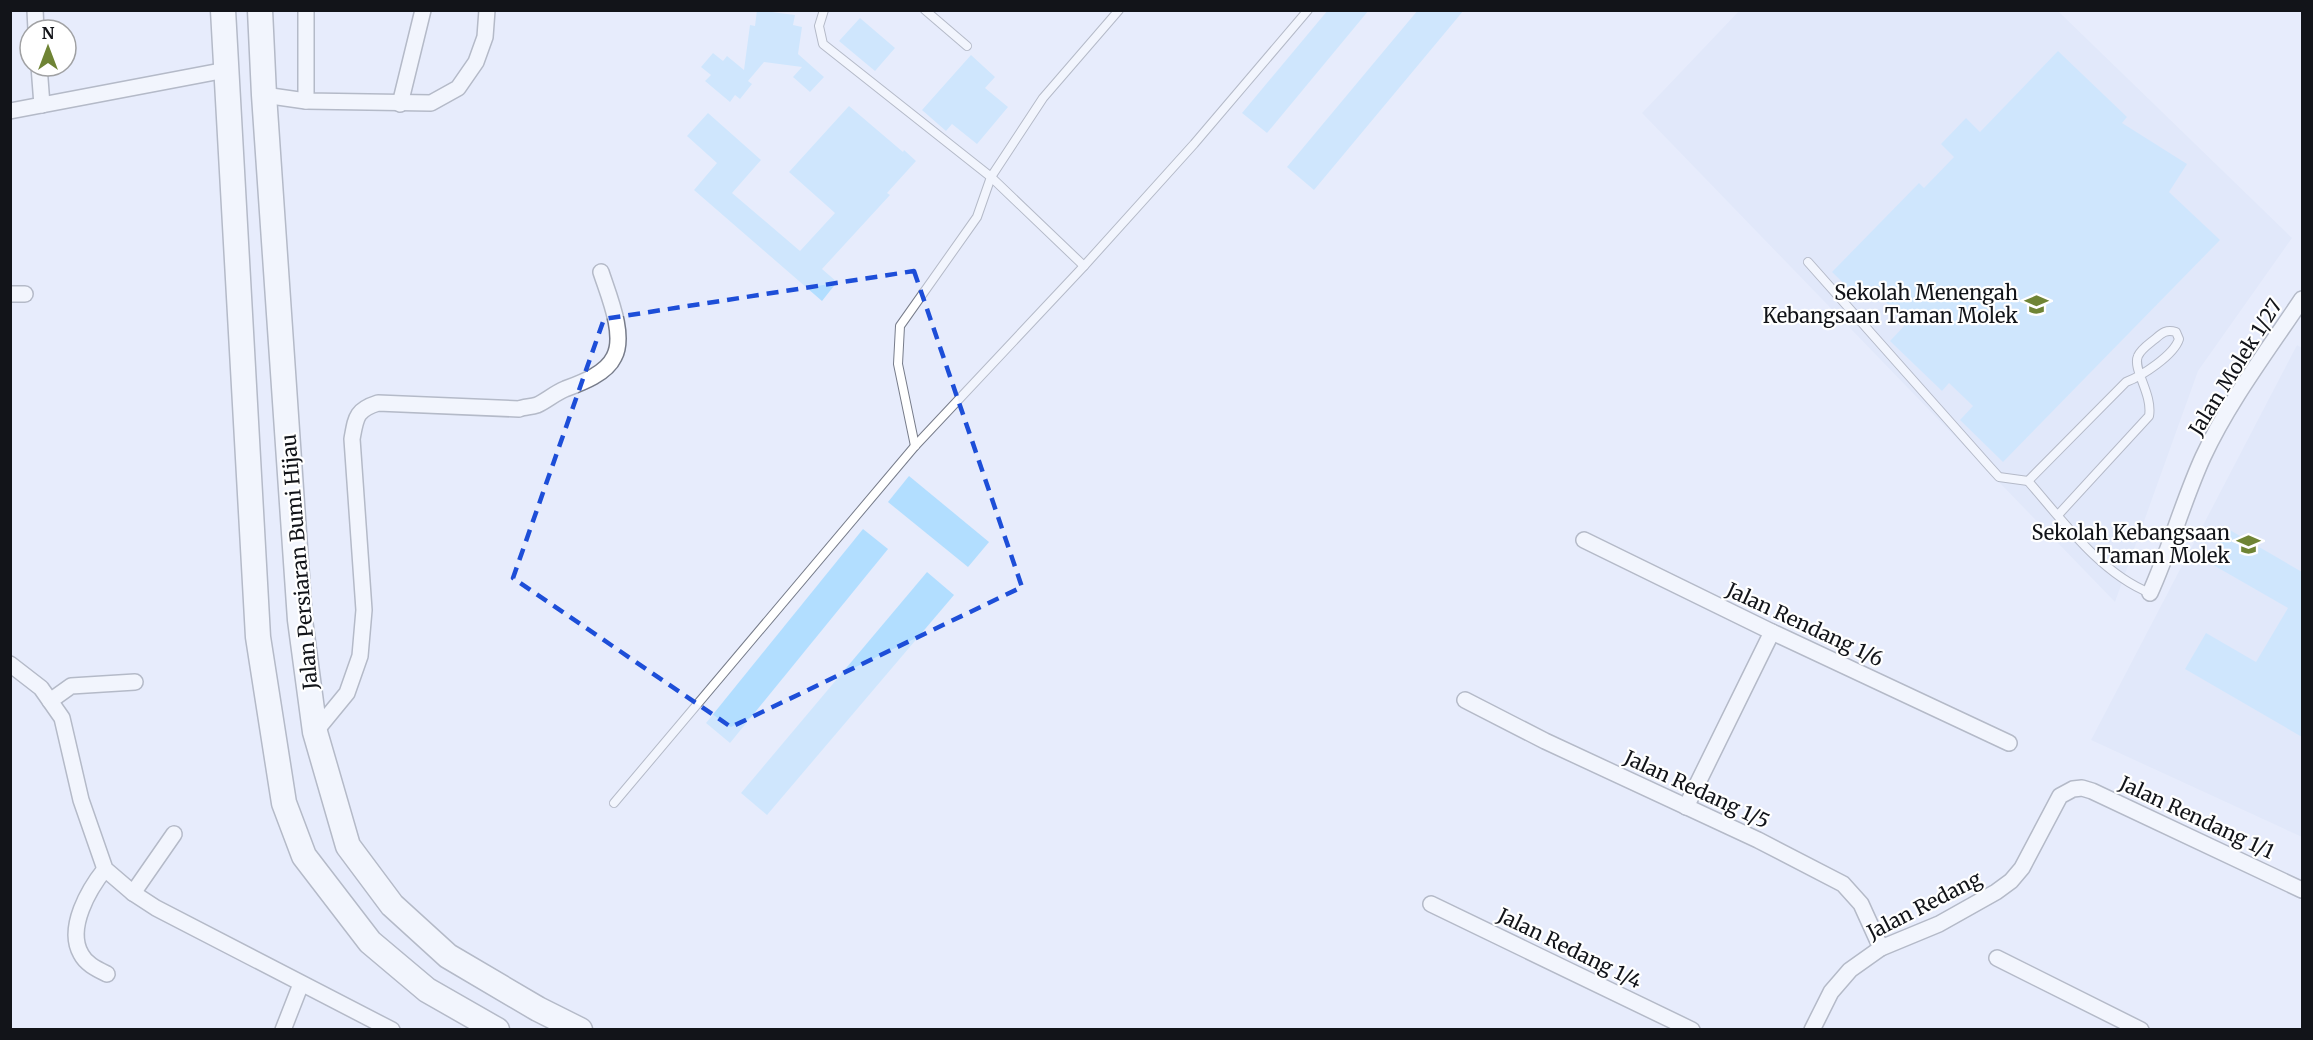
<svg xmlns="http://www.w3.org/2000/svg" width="2313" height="1040" viewBox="0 0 2313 1040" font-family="Merriweather,serif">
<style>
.built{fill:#dae2f9}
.building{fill:#b2deff}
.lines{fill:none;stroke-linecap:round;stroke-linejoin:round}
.lane-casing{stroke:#777c8a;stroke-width:10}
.street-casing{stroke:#777c8a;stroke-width:18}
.primary-casing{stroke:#777c8a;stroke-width:27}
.lane{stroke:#fff;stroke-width:8}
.street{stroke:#fff;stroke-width:15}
.primary{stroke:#fff;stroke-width:24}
.marked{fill:none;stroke:#1d4ed8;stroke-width:4.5;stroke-dasharray:12 8;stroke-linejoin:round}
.labels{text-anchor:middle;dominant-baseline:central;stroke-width:4.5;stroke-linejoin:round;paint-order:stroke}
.poi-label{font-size:20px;fill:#121419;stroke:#fff;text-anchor:end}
.street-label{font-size:20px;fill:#121419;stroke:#fff}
</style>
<rect width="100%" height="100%" fill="#e7ecfc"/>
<g class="built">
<polygon points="1739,11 2058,11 2292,238 2198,371 2115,602 1642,113"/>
<polygon points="2297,345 2302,348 2302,837 2091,740"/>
</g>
<g class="building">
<polygon points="757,10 795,15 793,25 802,27 798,54 824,77 810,92 793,77 802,67 764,62 748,81 752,84 740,99 735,95 730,102 705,81 711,75 701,67 713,53 723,61 727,56 744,70 750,25 755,26"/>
<polygon points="1328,10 1369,10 1267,133 1242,113"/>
<polygon points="1418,10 1464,10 1314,190 1287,167"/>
<polygon points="860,18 895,48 875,71 839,41"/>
<polygon points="2058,51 2127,117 2122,123 2187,164 2169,192 2220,240 2003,462 1960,420 1973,406 1949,383 1942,391 1890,341 1907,323 1873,290 1862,301 1832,272 1919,183 1924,188 1954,157 1941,144 1966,118 1980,132"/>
<polygon points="971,55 995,77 985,88 1008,107 977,144 952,124 946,131 922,110"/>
<polygon points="849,106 903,152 904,150 916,161 887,193 890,195 822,269 837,282 822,301 694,190 717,163 687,136 708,113 761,160 732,193 800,251 835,213 789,172"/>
<polygon points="909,476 989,542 968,567 888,502"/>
<polygon points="863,529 888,549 730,743 706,723"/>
<polygon points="2228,529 2302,572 2302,737 2185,669 2206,633 2256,662 2288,608 2208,562"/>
<polygon points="927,572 954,595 767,815 741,793"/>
</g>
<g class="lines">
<defs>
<g id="lane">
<polyline points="824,10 819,26 823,44 991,177 1084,266"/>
<polyline points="925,10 967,46"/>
<polyline points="1808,262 1989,466 1999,477 2028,481"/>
<polyline points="915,446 898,364 900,326 977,217 991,177 1043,98 1119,10"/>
<path d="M 2058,515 L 2149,416 C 2153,394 2132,369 2138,356 C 2141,349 2149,344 2155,339 C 2162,333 2166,329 2176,332 L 2179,339 C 2174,355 2142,376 2126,382 L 2028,481 C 2063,521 2100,573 2150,593"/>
<polyline points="614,803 915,446 1084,266 1194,144 1308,10"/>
</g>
<g id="street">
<polyline points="35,10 36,30"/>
<polyline points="39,66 42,105"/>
<polyline points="264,95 306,101 431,103 458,88 476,62 485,37 487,10"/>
<polyline points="306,101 306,10"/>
<polyline points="400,104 423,10"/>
<polyline points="10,111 226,70"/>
<polyline points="10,294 25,294"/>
<polyline points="1584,540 1772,632 2009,743"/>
<path d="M 2150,593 C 2170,549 2183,501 2203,457 C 2229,401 2268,350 2302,299"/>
<polyline points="10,664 41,688 62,718 81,800 105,869 133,893 156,908 392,1030"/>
<polyline points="1465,700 1545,741 1758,840 1843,884 1861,904 1881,948"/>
<polyline points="50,701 71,686 135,682"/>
<path d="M 315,732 L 347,693 L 360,656 L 364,610 L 352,439 C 356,417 356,410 378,403 L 519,409 C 524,407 531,407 537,405 C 546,401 555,393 565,389 C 581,383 606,374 614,357 C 626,335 608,294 601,272"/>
<polyline points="1686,807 1772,632"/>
<path d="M 105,869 C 89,889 66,928 81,954 C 86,964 97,969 107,974"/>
<polyline points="133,893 174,834"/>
<polyline points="1431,904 1692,1030"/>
<polyline points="1997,958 2141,1030"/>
<polyline points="283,1030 301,984"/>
<polyline points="1812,1030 1831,992 1850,970 1881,948 1939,924 1996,892 2011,881 2022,868 2060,796 2073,789 2082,788 2092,791 2302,890"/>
</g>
<g id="primary">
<polyline points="223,10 258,637 284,803 304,856 370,942 427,990 497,1030"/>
<polyline points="260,10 264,95 300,620 315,732 348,846 392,905 448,956 538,1009 580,1030"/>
</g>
</defs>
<use href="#lane" class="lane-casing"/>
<use href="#street" class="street-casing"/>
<use href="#primary" class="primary-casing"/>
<use href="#lane" class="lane"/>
<use href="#street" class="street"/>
<use href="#primary" class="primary"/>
</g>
<path d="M0 0H2313V1040H0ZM 914,271 L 1022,587 L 731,727 L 513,578 L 604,319 Z" fill="#e7ecfc" fill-opacity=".55" fill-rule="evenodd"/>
<path class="marked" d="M 914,271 L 1022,587 L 731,727 L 513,578 L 604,319 Z"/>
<defs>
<symbol id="school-bare" viewBox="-9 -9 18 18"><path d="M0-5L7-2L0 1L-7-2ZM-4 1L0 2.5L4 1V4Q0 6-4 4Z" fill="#6f8435" stroke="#fff" stroke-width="2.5" paint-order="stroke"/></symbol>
</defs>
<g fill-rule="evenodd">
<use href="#school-bare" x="2020" y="288" width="33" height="33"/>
<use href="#school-bare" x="2232" y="528" width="33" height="33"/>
</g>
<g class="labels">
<g class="poi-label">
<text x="2018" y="292">Sekolah Menengah<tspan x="2018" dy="23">Kebangsaan Taman Molek</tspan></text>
<text x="2230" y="532">Sekolah Kebangsaan<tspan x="2230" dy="23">Taman Molek</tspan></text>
</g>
<g class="street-label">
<text transform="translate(2235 367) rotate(-58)">Jalan Molek 1/27</text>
<text transform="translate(299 562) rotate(-95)">Jalan Persiaran Bumi Hijau</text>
<text transform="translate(1805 624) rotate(25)">Jalan Rendang 1/6</text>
<text transform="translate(1697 789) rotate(25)">Jalan Redang 1/5</text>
<text transform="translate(2197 817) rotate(25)">Jalan Rendang 1/1</text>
<text transform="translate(1924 905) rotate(-27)">Jalan Redang</text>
<text transform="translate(1570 948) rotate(26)">Jalan Redang 1/4</text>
</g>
</g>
<rect width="2313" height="1040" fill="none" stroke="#121419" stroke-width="24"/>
<g transform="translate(48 48)"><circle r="28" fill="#ffffff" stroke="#a0a1a3" stroke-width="1.5"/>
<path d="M0-4.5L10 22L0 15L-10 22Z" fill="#6f8435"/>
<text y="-9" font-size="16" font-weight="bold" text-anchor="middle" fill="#121419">N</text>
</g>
</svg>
